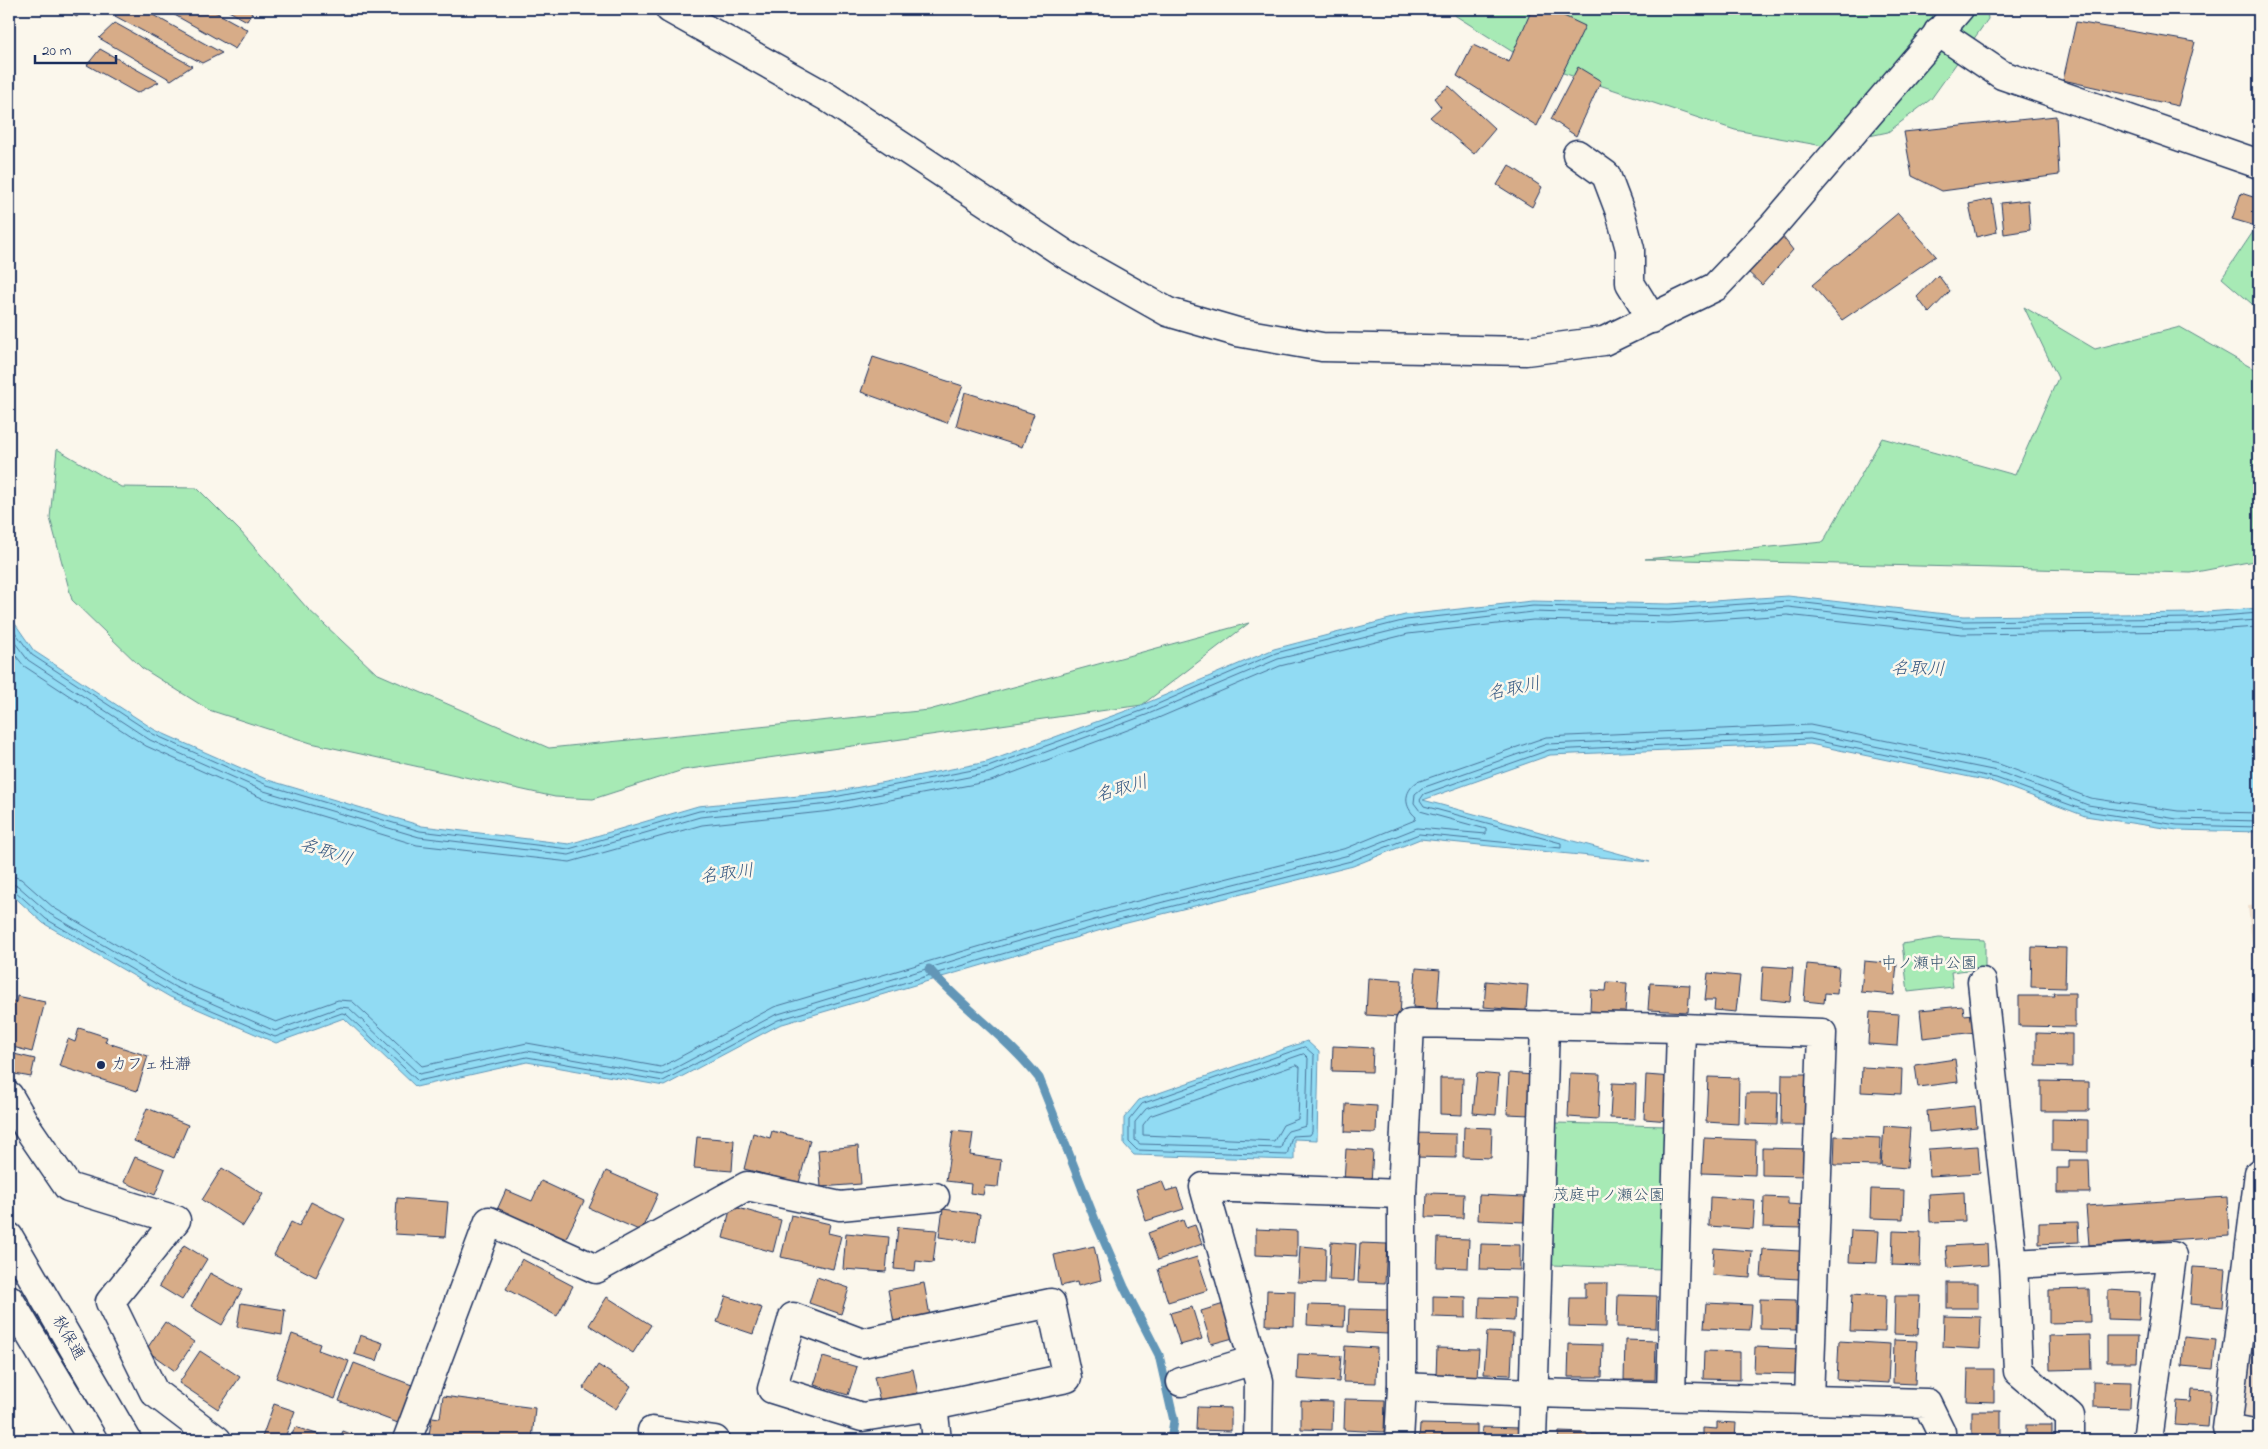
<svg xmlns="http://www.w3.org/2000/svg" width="2268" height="1449" viewBox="0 0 2268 1449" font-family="'Indie Flower','Klee One',sans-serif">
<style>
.built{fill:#f0e0ce}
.green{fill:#a7eab5;stroke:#618c8a}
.water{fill:#91dbf3;stroke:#6296b7}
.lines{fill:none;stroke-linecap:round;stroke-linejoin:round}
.shore{stroke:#4a749a;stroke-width:1}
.stream{stroke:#6296b7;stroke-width:9}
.building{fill:#d7ac88;stroke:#1b2f5e}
.minor-casing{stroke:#1b2f5e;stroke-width:31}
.tertiary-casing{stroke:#1b2f5e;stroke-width:31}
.trunk-casing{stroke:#1b2f5e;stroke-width:31}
.minor{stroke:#fbf7ec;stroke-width:28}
.tertiary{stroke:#fbf7ec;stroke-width:28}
.trunk{stroke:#fbf7ec;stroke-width:28}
.poi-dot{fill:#1b2f5e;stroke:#fbf7ec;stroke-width:2}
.labels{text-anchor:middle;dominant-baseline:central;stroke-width:5;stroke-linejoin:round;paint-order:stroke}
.park-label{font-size:16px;fill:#37546f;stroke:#fbf7ec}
.poi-label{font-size:16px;fill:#1b2f5e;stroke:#fbf7ec;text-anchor:start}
.street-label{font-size:16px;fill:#1b2f5e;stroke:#fbf7ec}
.water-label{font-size:18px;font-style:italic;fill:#385a83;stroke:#fbf7ec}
</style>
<rect width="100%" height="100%" fill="#fbf7ec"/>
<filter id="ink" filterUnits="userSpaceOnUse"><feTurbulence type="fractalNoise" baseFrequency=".02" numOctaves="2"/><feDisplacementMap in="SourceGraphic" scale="10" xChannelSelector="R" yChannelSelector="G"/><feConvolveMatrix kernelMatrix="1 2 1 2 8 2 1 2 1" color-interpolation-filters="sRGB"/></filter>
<g filter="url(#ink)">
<g class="built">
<polygon points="2259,905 2259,1007 2248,906"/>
<polygon points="2259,1235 2259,1428 2237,1425"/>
</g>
<g class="green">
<polygon points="1445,9 1987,9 1988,19 1931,99 1888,132 1823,146 1735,130 1527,61"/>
<polygon points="2259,223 2259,310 2222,278"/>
<polygon points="2024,307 2095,349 2180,327 2259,372 2259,560 2191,573 1645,559 1823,542 1882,438 2015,475 2058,378"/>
<polygon points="57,449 121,487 197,488 241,532 307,608 376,673 549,748 929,710 1249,623 1142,705 683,770 593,799 555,797 311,743 209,710 142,668 72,600 50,518"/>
<polygon points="1939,938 1985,940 1985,968 1951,972 1953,987 1908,992 1902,944"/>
<polygon points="1556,1123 1666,1126 1661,1269 1552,1265"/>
</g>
<g class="water">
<polygon points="1788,596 1963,616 2194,613 2259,608 2259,832 2177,830 2085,816 1994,782 1810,744 1550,755 1423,800 1650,862 1420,839 1353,866 1115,926 779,1025 664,1086 527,1062 416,1087 344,1018 276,1043 170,997 43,923 9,892 9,615 34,651 155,730 268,780 422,826 569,844 698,806 829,793 987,762 1142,705 1274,649 1405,615 1532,601 1669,604"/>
<polygon points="1307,1041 1319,1052 1317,1140 1294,1139 1294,1160 1134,1155 1124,1144 1124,1118 1139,1100"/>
</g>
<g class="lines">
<g class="shore">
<polyline points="9,624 32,655 153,734 267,785 420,831 569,849 699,811 829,798 988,767 1144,710 1276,653 1406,620 1533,606 1669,609 1788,601 1963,621 2194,618 2259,613"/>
<polyline points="9,635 28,660 150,740 264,791 419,837 569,855 700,817 830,804 989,773 1146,715 1278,659 1407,627 1533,612 1669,616 1788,607 1962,627 2194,624 2259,620"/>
<polyline points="9,647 24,666 146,746 262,798 417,845 570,862 702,825 831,811 991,781 1149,722 1280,666 1408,634 1533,620 1669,623 1787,615 1962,634 2194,631 2259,627"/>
<path d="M 9,875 L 21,879 L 54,908 L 178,981 L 276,1022 L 338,1000 L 352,1001 L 422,1066 L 527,1043 L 661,1067 L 774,1007 L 1110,908 L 1347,848 L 1415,820 L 1416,817 C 1404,807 1403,792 1417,782 L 1546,737 L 1810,725 L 1999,764 L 2090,798 L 2178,811 L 2259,813"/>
<polyline points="9,883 18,886 50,914 175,987 275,1031 340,1007 349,1008 419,1074 527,1051 662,1075 775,1015 1008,944 1112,915 1349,855 1417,828 1486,834 1486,829 1420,811 1414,803 1415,794 1422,788 1547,744 1810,733 1997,771 2088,805 2177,819 2259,821"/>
<polyline points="9,889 14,890 46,919 172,993 275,1037 342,1013 346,1014 418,1081 527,1057 663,1081 778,1020 1114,921 1351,861 1419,834 1561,848 1561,843 1424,806 1420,800 1424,794 1549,750 1810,739 1996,778 2087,811 2177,825 2259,827"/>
<polygon points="1305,1047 1314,1055 1312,1132 1310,1135 1292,1136 1287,1155 1137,1150 1129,1142 1129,1120 1142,1104"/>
<polygon points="1304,1054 1308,1058 1306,1126 1288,1131 1284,1136 1281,1148 1140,1144 1135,1140 1135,1122 1146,1109"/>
<polygon points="1297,1065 1300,1067 1298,1119 1283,1125 1274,1141 1143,1135 1143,1125 1150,1116"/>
</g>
<path class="stream" d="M 929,969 C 963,1008 1007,1037 1039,1078 L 1095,1220 L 1124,1287 L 1159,1355 L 1174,1421 L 1171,1440"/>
</g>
<g class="building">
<polygon points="59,9 81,9 77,17"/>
<polygon points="122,9 142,9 222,53 202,63 115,16"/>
<polygon points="164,9 210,9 248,30 235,49"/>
<polygon points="225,9 254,9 247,21"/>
<polygon points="1532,9 1549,9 1585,26 1537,126 1457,76 1473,45 1509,62"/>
<polygon points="2076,22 2195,42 2178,106 2063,80"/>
<polygon points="115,23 192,66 171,80 99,38"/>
<polygon points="100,49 159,82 137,93 87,65"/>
<polygon points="1578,67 1601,81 1576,136 1551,119"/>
<polygon points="1449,86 1495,129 1474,154 1430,117 1441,107 1434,98"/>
<polygon points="2056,116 2059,175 1942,191 1912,176 1904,132"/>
<polygon points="1509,165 1542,187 1532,207 1497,185"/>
<polygon points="2241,193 2259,199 2259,227 2232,219"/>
<polygon points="1992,199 1997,232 1976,237 1969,204"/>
<polygon points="2028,200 2030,230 2004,234 2001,203"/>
<polygon points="1898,213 1936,256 1842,320 1812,285"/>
<polygon points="1779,232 1793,250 1762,285 1746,270"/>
<polygon points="1938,275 1950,291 1929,313 1917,297"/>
<polygon points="873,357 963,386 947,423 861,392"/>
<polygon points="965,392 1034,414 1022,447 956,426"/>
<polygon points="2032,947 2066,948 2065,988 2031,987"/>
<polygon points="1864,961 1897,964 1894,995 1861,992"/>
<polygon points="1807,964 1839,967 1837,994 1825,993 1824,1003 1804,1001"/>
<polygon points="1763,966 1793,968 1790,1002 1761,999"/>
<polygon points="1416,968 1440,970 1437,1009 1413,1007"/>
<polygon points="1708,973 1740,976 1736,1012 1714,1010 1715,1000 1705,1000"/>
<polygon points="1368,978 1402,980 1400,1017 1366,1015"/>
<polygon points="1486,981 1528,985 1526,1011 1484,1007"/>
<polygon points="1607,982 1627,983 1625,1013 1590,1011 1591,990 1606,991"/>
<polygon points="1650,983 1690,985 1688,1012 1648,1010"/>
<polygon points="2053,993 2075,993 2075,1027 2019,1026 2019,996 2054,996"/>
<polygon points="17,996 45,1002 32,1052 9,1046 9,1000 16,1002"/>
<polygon points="1963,1006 1964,1015 1974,1014 1976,1032 1923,1038 1920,1010"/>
<polygon points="1870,1012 1899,1014 1897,1046 1868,1044"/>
<polygon points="79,1028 107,1037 105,1042 148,1056 137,1091 59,1066 68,1039 75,1042"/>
<polygon points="2036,1033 2072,1034 2072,1067 2036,1066"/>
<polygon points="1333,1046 1373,1048 1372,1072 1332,1071"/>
<polygon points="10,1053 35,1059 31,1077 9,1073"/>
<polygon points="1955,1059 1958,1082 1918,1087 1915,1065"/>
<polygon points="1862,1067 1902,1069 1901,1094 1861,1092"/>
<polygon points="1477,1073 1499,1075 1496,1115 1473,1113"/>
<polygon points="1509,1073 1532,1075 1530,1115 1507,1114"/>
<polygon points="1570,1073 1600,1074 1598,1119 1568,1117"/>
<polygon points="1782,1074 1807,1074 1807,1125 1781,1125"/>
<polygon points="1646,1075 1672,1077 1670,1121 1644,1119"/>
<polygon points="1708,1077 1739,1078 1738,1124 1706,1122"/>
<polygon points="1440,1078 1463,1078 1462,1115 1440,1114"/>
<polygon points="2041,1081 2089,1082 2089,1111 2041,1111"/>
<polygon points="1612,1083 1636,1084 1635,1119 1610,1118"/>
<polygon points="1746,1093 1778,1093 1777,1125 1745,1124"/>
<polygon points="1346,1104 1377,1106 1376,1133 1345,1132"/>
<polygon points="1975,1106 1977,1127 1929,1132 1927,1111"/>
<polygon points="147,1108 188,1125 174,1158 134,1141"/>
<polygon points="2052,1119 2088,1120 2088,1152 2052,1151"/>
<polygon points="1884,1126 1910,1128 1907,1168 1881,1166"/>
<polygon points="1464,1127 1492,1128 1491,1158 1463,1157"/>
<polygon points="772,1131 810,1140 799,1183 744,1169 753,1133 770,1138"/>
<polygon points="953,1131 973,1133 970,1155 1001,1160 998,1187 985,1186 983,1195 970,1193 971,1184 946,1181"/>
<polygon points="1416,1133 1456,1134 1456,1158 1415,1157"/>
<polygon points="1835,1136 1881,1138 1880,1166 1834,1165"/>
<polygon points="697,1137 734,1140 732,1171 694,1168"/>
<polygon points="1704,1138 1756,1140 1755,1175 1702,1173"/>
<polygon points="858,1146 861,1184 821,1187 818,1150"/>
<polygon points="1978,1146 1980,1173 1930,1176 1928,1149"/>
<polygon points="1762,1148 1807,1149 1806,1176 1762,1175"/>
<polygon points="1346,1149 1373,1151 1371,1183 1344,1181"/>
<polygon points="135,1157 165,1169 155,1195 124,1182"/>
<polygon points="2069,1160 2089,1160 2090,1193 2057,1193 2057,1168 2069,1168"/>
<polygon points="222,1168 263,1194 243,1226 202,1200"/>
<polygon points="606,1171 658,1194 641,1231 589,1208"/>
<polygon points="541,1181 584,1201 565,1240 497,1210 506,1190 532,1201"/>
<polygon points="1162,1181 1166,1191 1177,1188 1184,1209 1146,1221 1136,1189"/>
<polygon points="1871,1189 1904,1190 1903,1219 1870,1218"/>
<polygon points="1964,1192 1965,1221 1930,1222 1929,1194"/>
<polygon points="1427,1193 1464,1194 1463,1218 1426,1217"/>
<polygon points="1479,1195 1525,1197 1524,1222 1478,1220"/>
<polygon points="1710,1197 1755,1200 1753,1229 1709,1226"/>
<polygon points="1764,1197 1788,1198 1788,1204 1803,1205 1802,1228 1763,1227"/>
<polygon points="2227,1197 2229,1236 2089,1245 2086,1206"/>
<polygon points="397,1198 448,1202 445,1237 395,1234"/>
<polygon points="311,1202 345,1219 316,1277 274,1255 291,1222 299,1226"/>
<polygon points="731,1206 781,1220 773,1252 723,1238"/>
<polygon points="943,1209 980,1214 976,1242 939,1237"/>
<polygon points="791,1215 830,1224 828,1233 841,1236 833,1269 781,1257"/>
<polygon points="1183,1220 1186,1228 1195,1225 1202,1244 1158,1260 1148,1233"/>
<polygon points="2078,1222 2079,1242 2039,1244 2039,1223"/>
<polygon points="898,1227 937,1230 933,1263 916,1261 915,1271 894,1269"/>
<polygon points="1256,1229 1297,1231 1297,1257 1256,1255"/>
<polygon points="1851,1230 1879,1231 1877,1263 1849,1262"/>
<polygon points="1893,1231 1921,1232 1920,1266 1892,1265"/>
<polygon points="846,1233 889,1237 886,1272 843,1269"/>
<polygon points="1438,1238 1469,1239 1468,1268 1437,1267"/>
<polygon points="1331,1242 1356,1244 1354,1281 1329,1280"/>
<polygon points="1360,1243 1387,1244 1385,1283 1358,1282"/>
<polygon points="1481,1244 1520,1245 1520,1270 1480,1269"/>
<polygon points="1987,1244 1988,1265 1948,1268 1946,1246"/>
<polygon points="184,1245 207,1259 182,1300 159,1286"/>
<polygon points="1094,1246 1101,1280 1078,1286 1077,1282 1061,1286 1054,1255"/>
<polygon points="1300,1246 1326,1248 1325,1283 1298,1282"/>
<polygon points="1714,1248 1752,1251 1750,1278 1712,1275"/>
<polygon points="1763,1249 1800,1251 1799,1279 1761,1277"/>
<polygon points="1197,1257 1208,1290 1168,1302 1158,1269"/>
<polygon points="522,1259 573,1286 557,1316 506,1289"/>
<polygon points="2193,1267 2226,1269 2223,1307 2190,1304"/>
<polygon points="210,1273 242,1290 222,1325 191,1307"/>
<polygon points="817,1277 849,1288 841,1314 809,1303"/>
<polygon points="924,1283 930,1316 894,1323 888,1290"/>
<polygon points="1585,1283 1607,1283 1606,1327 1569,1326 1570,1298 1585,1298"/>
<rect x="1947" y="1283" width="31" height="25"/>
<polygon points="2089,1289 2090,1322 2049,1323 2049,1290"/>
<polygon points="1267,1290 1295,1291 1294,1326 1266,1325"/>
<polygon points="2108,1290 2140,1292 2139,1320 2108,1319"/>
<polygon points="2259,1292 2259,1354 2251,1353"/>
<polygon points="1852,1294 1886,1296 1885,1332 1850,1331"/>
<polygon points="1618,1295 1657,1296 1656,1328 1617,1327"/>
<polygon points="726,1296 762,1308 753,1334 717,1322"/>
<polygon points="1433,1296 1466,1297 1466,1318 1433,1317"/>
<polygon points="1895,1296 1920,1296 1918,1335 1894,1334"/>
<polygon points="607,1297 651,1325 633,1353 589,1325"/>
<polygon points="1480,1297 1515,1298 1514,1321 1479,1319"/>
<polygon points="1760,1299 1796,1300 1796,1330 1760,1329"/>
<polygon points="241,1303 285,1310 282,1335 237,1327"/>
<polygon points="1227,1303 1237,1337 1211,1344 1201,1311"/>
<polygon points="1706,1303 1752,1305 1750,1330 1704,1328"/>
<polygon points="1308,1305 1345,1306 1344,1327 1307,1325"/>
<polygon points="1192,1307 1202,1339 1180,1345 1170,1313"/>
<polygon points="1349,1309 1388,1310 1388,1334 1348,1332"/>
<polygon points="1944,1316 1981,1317 1980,1349 1943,1347"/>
<polygon points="165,1322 194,1342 175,1371 146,1350"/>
<polygon points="1487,1332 1513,1333 1511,1375 1484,1374"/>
<polygon points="292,1334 320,1344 318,1350 349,1361 335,1399 276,1378"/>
<polygon points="360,1335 383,1343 377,1361 354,1354"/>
<polygon points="2090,1335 2091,1369 2050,1370 2049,1336"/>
<polygon points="2107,1336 2138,1336 2137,1362 2107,1362"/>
<polygon points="2184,1337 2216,1340 2213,1369 2182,1366"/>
<polygon points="1625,1340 1656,1341 1655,1380 1624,1380"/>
<polygon points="1894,1340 1917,1341 1915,1384 1893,1383"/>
<polygon points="1839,1341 1890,1344 1888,1383 1837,1380"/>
<polygon points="1569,1344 1603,1345 1602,1377 1568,1377"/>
<polygon points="1345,1346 1377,1348 1376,1383 1343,1382"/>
<polygon points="1755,1347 1800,1349 1799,1374 1754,1373"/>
<polygon points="1437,1348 1479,1349 1477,1377 1436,1376"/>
<polygon points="200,1351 240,1377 218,1409 179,1383"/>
<polygon points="1704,1351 1740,1352 1740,1380 1703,1379"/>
<polygon points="1298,1354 1341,1356 1339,1382 1297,1379"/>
<polygon points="823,1357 857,1367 848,1395 814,1385"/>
<polygon points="354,1363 412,1385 398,1423 339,1401"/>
<polygon points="598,1365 631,1386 616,1409 583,1388"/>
<polygon points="913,1369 918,1393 880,1401 874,1377"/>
<polygon points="1968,1369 1994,1369 1994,1402 1967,1401"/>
<polygon points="2093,1381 2131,1382 2130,1408 2093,1407"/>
<polygon points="2192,1389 2211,1390 2208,1427 2175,1425 2177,1401 2191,1402"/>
<polygon points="443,1396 535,1408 532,1440 428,1440 432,1417 440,1418"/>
<polygon points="1345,1399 1385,1400 1384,1432 1344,1430"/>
<polygon points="2258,1400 2259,1400 2259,1423 2256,1422"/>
<polygon points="1301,1401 1333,1402 1332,1430 1301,1429"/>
<polygon points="274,1404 295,1411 284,1440 261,1440"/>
<polygon points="1197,1407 1231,1408 1231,1431 1196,1430"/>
<rect x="1972" y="1411" width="29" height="29"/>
<polygon points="1717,1422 1736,1423 1735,1440 1703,1440 1703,1428 1717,1429"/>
<polygon points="1420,1424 1477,1425 1477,1440 1419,1440"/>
<rect x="2026" y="1425" width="26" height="15"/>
<polygon points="295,1427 329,1438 328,1440 290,1440"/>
<polygon points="1482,1427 1522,1428 1522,1440 1481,1440"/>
<polygon points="343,1431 367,1440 339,1440"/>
<polygon points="1559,1432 1587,1433 1587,1440 1558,1440"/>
<polygon points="1592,1435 1623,1436 1622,1440 1592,1440"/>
<polygon points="1631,1438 1658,1439 1658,1440 1631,1440"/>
</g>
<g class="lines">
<defs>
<g id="minor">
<polyline points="1938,32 2002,75 2259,164"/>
<polyline points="1577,154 1606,175 1620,212 1630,249 1630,283 1652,319"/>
<polyline points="1982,982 2013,1264 2018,1371 2070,1416 2070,1440"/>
<polyline points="9,1096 27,1127 68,1187 176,1220 110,1302 154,1392 217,1440"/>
<polyline points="2259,1173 2227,1429 2259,1435"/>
<polyline points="2013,1264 2172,1256 2147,1440"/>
<polygon points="1051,1303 1067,1378 933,1406 862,1417 772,1389 793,1317 862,1343"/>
<polyline points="1181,1382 1254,1360"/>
<polyline points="1402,1387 1534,1393 1927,1403 1941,1432 1941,1440"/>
<polyline points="1671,1395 1681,1028"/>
<polyline points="933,1406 937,1440"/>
<polyline points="652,1431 715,1440"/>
<polyline points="407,1440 489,1221 596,1269 747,1186 840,1206 935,1197"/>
<polyline points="1258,1440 1259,1381 1204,1187 1402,1194"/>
<polyline points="1399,1440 1402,1387 1402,1194 1410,1023 1681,1028 1822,1033 1809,1399"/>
<polyline points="1532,1440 1545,1025"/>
</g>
<polyline id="tertiary" points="670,9 827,97 1065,254 1168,312 1237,332 1322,347 1526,351 1604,341 1715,287 1772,227 1959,9"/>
<g id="trunk">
<polyline points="9,1237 127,1440"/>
<polyline points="9,1299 93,1440"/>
</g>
</defs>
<use href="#minor" class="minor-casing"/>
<use href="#tertiary" class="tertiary-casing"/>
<use href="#trunk" class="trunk-casing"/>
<use href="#minor" class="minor"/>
<use href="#tertiary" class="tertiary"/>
<use href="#trunk" class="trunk"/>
</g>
</g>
<circle class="poi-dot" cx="101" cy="1065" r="5"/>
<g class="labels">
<g class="park-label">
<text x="1929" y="964">中ノ瀬中公園</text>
<text x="1609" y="1196">茂庭中ノ瀬公園</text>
</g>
<g class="poi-label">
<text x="111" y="1065">カフェ杜瀞</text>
</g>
<g class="street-label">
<text transform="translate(68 1338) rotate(60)">秋保通</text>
</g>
<g class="water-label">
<text transform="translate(1918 670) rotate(1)">名取川</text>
<text transform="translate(1514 690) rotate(-12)">名取川</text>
<text transform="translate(1122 790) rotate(-16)">名取川</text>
<text transform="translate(326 853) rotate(18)">名取川</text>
<text transform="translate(727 875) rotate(-7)">名取川</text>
</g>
</g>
<rect width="2268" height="1449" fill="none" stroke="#fbf7ec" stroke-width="30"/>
<rect x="15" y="15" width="2238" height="1419" fill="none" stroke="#1b2f5e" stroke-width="2" filter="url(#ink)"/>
<path d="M35 55v8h81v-8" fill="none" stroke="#1b2f5e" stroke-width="2.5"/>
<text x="42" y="55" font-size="15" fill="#1b2f5e" stroke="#fbf7ec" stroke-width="4" paint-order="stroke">20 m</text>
</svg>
